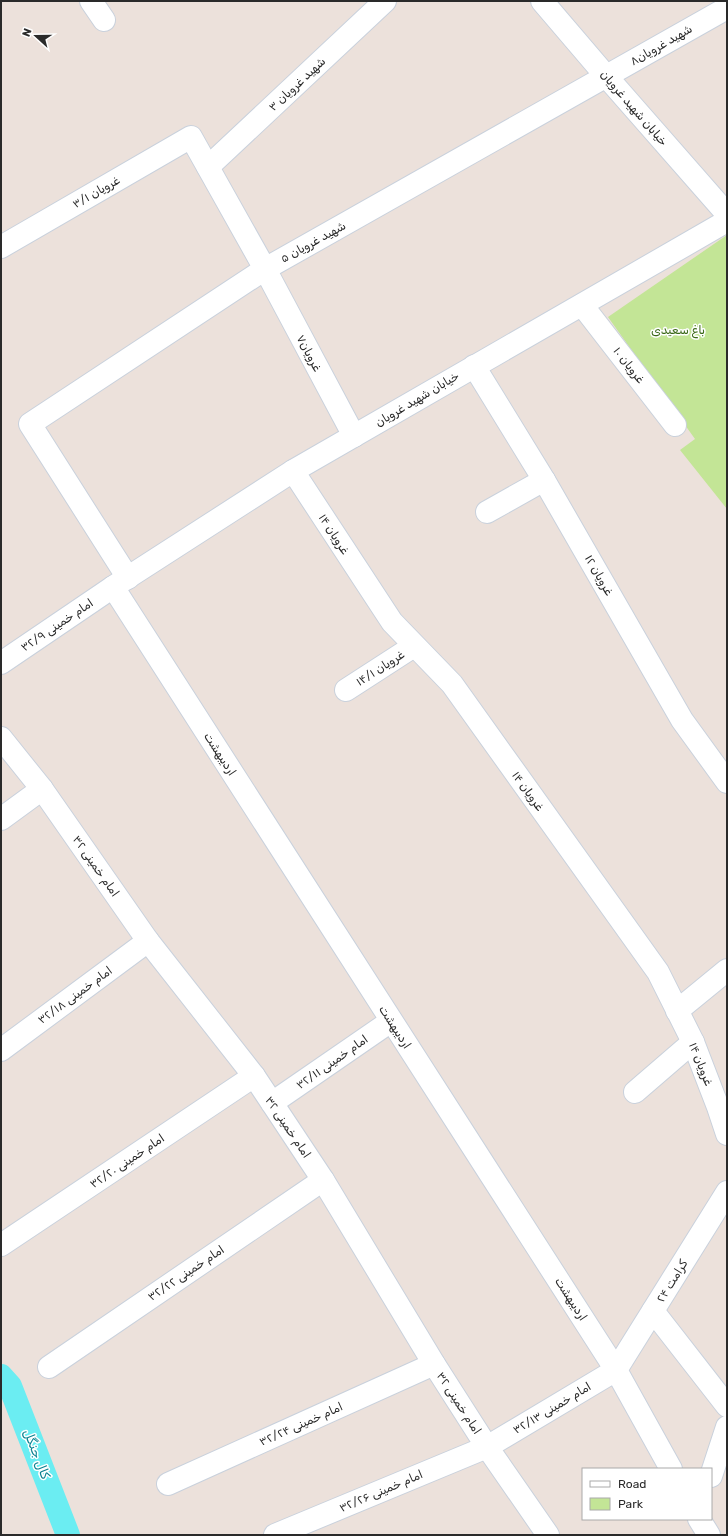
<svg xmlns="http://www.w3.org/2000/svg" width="728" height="1536" viewBox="0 0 728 1536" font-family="Rubik,Cairo,sans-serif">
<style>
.green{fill:#c3e596}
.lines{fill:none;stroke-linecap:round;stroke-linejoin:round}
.canal{stroke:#6bedf2;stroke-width:24}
.minor-casing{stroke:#c9d1dc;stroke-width:24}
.minor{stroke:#fff;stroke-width:22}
.labels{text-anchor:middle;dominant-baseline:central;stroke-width:3;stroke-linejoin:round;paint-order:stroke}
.street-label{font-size:12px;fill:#2a2a2a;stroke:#fff}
.park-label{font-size:12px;fill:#3b6918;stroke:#fff}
.water-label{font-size:13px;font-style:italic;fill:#0b8190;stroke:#fff}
</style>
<rect width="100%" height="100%" fill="#ece1db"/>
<polygon class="green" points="727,235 727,509 680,450 695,439 608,317"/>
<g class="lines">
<polyline class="canal" points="1,1376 10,1386 68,1535"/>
<defs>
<g id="minor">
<polyline points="91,1 104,20"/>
<polyline points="542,1 606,76 727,214"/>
<polyline points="208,167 385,1"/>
<polyline points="1,247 191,137 265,269 354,436"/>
<polyline points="582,305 675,425"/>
<polyline points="474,366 544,480 682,720 727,782"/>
<polyline points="293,471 392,622 452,684 658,972 693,1042 718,1107 727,1134"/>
<polyline points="487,512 544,480"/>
<polyline points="128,578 30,424 265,269 727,8"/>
<polyline points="113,587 616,1370 671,1469"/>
<polyline points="1,663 113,587 293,471 727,221"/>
<polyline points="346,690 414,646"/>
<polyline points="1,738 42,789 148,941 254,1076 272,1103 323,1180 434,1364 487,1447 548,1535"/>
<polyline points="1,819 42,789"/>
<polyline points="677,1011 727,970"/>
<polyline points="1,1050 148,941"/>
<polyline points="635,1092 693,1042"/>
<polyline points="272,1103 391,1021"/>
<polyline points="1,1245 254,1076"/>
<polyline points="653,1311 727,1406"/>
<polyline points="49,1367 323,1180"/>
<polyline points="711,1476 727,1427"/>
<polyline points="168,1484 434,1364"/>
<polyline points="699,1519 709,1535"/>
<polyline points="275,1535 487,1447 616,1370 727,1192"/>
</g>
</defs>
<use href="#minor" class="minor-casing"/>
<use href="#minor" class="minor"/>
</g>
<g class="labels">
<g class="street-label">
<text transform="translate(661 45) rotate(-30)">شهید غرویان۸</text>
<text transform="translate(297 84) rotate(-43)">شهید غرویان ۳</text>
<text transform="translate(634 108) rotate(49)">خیابان شهید غرویان</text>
<text transform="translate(96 192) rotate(-30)">غرویان ۳/۱</text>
<text transform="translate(313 242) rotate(-29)">شهید غرویان ۵</text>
<text transform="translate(309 353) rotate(62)">غرویان۷</text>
<text transform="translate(629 365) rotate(52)">غرویان ۱۰</text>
<text transform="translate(417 399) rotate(-31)">خیابان شهید غرویان</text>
<text transform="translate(334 534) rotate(57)">غرویان ۱۴</text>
<text transform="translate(599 575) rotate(60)">غرویان ۱۲</text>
<text transform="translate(57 625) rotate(-34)">امام خمینی ۳۲/۹</text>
<text transform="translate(380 668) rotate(-33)">غرویان ۱۴/۱</text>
<text transform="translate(220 754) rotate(57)">اردیبهشت</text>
<text transform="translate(528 791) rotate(54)">غرویان ۱۴</text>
<text transform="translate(96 866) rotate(55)">امام خمینی ۳۲</text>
<text transform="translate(75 995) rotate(-36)">امام خمینی ۳۲/۱۸</text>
<text transform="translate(395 1027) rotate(57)">اردیبهشت</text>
<text transform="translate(332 1062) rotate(-35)">امام خمینی ۳۲/۱۱</text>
<text transform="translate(701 1064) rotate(68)">غرویان ۱۴</text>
<text transform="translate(288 1127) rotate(56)">امام خمینی ۳۲</text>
<text transform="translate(127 1161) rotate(-34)">امام خمینی ۳۲/۲۰</text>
<text transform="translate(186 1273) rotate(-34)">امام خمینی ۳۲/۲۲</text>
<text transform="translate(672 1281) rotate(-58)">کرامت ۲۴</text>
<text transform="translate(571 1299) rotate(57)">اردیبهشت</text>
<text transform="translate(459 1403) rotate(57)">امام خمینی ۳۲</text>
<text transform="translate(552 1408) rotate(-31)">امام خمینی ۳۲/۱۳</text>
<text transform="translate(301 1424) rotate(-24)">امام خمینی ۳۲/۲۴</text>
<text transform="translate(381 1491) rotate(-23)">امام خمینی ۳۲/۲۶</text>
</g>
<g class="park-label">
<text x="678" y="330">باغ سعیدی</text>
</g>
<g class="water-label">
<text transform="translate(37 1454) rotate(69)">کال جنگل</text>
</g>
</g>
<rect width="728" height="1536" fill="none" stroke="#2a2a2a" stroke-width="4"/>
<rect x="582" y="1468" width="130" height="52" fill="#ffffff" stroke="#aaaaaa"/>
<rect x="590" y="1481" width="20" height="6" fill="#ffffff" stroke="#aaaaaa"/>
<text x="618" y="1488" font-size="12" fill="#2a2a2a">Road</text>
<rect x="590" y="1498" width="20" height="12" fill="#c3e596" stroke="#aaaaaa"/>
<text x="618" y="1508" font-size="12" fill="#2a2a2a">Park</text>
<g transform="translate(36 36) rotate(291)" stroke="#ffffff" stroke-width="3" paint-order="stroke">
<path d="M0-3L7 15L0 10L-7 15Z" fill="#2a2a2a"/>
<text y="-6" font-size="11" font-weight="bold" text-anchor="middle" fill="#2a2a2a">N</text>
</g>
</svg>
